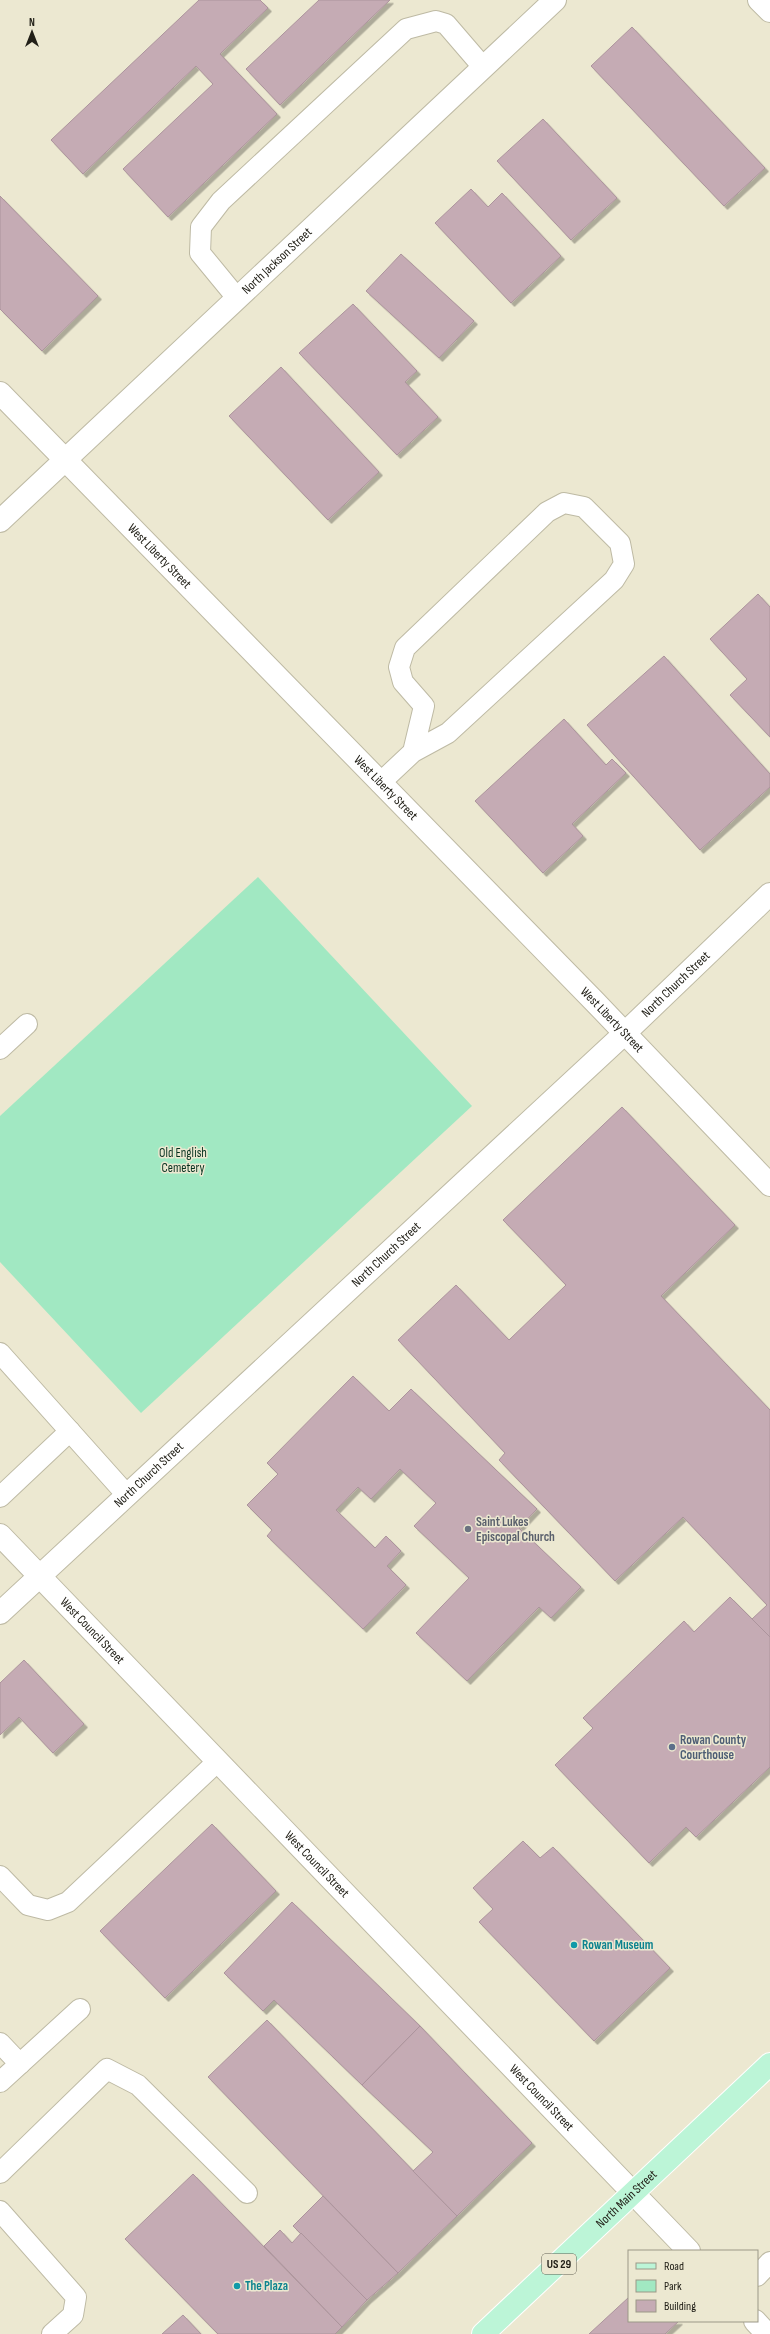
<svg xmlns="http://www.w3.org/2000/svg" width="770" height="2334" viewBox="0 0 770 2334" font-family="'Sofia Sans Condensed',sans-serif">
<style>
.green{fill:#a1e8c2}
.building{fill:#c5abb4;stroke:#ac949c;filter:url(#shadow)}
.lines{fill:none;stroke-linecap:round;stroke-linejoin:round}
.service-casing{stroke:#bebaa4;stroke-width:22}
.minor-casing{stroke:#bebaa4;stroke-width:24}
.tertiary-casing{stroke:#bebaa4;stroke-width:24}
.primary-casing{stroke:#fff;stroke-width:24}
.service{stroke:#fff;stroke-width:20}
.minor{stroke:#fff;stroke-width:22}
.tertiary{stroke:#fff;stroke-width:22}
.primary{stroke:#bcf5d7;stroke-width:22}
.worship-dot{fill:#6b7280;stroke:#ece8d1;stroke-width:1.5}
.service-dot{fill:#5c6f8a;stroke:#ece8d1;stroke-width:1.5}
.culture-dot{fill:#0f9aa8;stroke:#ece8d1;stroke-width:1.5}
.labels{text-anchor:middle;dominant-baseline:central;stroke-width:3;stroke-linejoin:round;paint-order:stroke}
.shield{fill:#ece8d1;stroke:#5f5c50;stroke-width:1}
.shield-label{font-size:12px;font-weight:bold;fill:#222018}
.street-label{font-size:13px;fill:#222018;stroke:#ece8d1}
.park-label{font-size:13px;fill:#063220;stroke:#ece8d1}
.worship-label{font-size:13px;font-weight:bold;fill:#5b616d;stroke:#ece8d1;text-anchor:start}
.service-label{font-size:13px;font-weight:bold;fill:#4e5e75;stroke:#ece8d1;text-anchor:start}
.culture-label{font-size:13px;font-weight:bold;fill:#0d838f;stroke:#ece8d1;text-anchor:start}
</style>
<defs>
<filter id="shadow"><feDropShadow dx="3.5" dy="3.5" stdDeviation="0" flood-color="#0004"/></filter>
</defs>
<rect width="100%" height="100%" fill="#ece8d1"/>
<polygon class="green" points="258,877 472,1106 141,1413 0,1262 0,1116"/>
<g class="building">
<polygon points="199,0 260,0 268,8 220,54 277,114 168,217 123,169 213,84 196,66 83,174 51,140"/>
<polygon points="319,0 390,0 280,105 246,69"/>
<polygon points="632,27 765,168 724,206 591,66"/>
<polygon points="543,119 617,198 571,240 497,161"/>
<polygon points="471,189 488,207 502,193 561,256 511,303 435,223"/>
<polygon points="0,196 98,296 42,351 0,309"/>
<polygon points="401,254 474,321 439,358 366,291"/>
<polygon points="353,304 417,371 405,382 438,417 397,455 299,353"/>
<polygon points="281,367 379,472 328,520 229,416"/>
<polygon points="758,594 770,607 770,737 730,695 747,679 710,639"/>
<polygon points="664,656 770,774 770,787 700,850 587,725"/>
<polygon points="564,719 606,765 612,759 626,773 572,824 583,836 543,873 475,801"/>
<polygon points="622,1107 735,1225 661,1296 770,1410 770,1637 752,1619 767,1605 683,1517 615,1581 499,1460 505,1453 398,1340 456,1285 509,1340 566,1285 503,1220"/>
<polygon points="353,1376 389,1411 411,1389 537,1509 519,1528 581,1587 551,1618 539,1607 467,1681 416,1633 469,1578 414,1526 436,1503 400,1469 371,1499 358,1487 336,1510 375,1548 386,1536 401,1551 387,1566 406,1585 363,1629 267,1536 272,1530 247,1505 278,1474 267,1463"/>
<polygon points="730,1597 770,1637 770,1767 696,1837 686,1827 649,1863 555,1765 593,1728 583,1718 684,1621 694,1632"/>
<polygon points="24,1660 84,1724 53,1753 19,1717 0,1735 0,1683"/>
<polygon points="212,1824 276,1891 165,1998 100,1931"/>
<polygon points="523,1841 540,1858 553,1847 670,1968 594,2041 479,1922 493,1909 473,1888"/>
<polygon points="292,1902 420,2026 362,2085 274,2000 263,2011 224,1973"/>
<polygon points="267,2020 457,2216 398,2273 208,2077"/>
<polygon points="420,2026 532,2143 457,2216 413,2171 433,2152 362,2085"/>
<polygon points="193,2174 342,2327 335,2334 218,2334 125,2239"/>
<polygon points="323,2196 398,2273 367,2300 293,2226"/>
<polygon points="280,2230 292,2243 301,2233 367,2300 342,2327 264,2246"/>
<polygon points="629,2297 629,2321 679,2321 665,2334 589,2334"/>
<polygon points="183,2315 201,2334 162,2334"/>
</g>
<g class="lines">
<defs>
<g id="service">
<polyline points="237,298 200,253 201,227 221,201 406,29 436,21 446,24 483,67"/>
<polyline points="380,783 413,752 448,733 614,580 624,564 620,543 584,507 564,503 547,512 405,648 399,667 403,682 424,706 413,752"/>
<polyline points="0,1049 27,1024"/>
<polyline points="0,1353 126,1494"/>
<polyline points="0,1497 70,1431"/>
<polyline points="0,1876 28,1905 48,1910 68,1902 218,1761"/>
<polyline points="0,2043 20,2064"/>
<polyline points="0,2082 80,2009"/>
<polyline points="0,2173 107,2069 138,2085 247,2193"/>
<polyline points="0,2211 76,2297 73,2315 52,2334"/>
<polyline points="757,2276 770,2262"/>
</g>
<g id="minor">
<path id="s1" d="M 0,393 L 595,1002 L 770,1185"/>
<path id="s2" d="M 0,521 L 555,0"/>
<path id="s3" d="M 0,1535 L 689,2251"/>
<path id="s4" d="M 0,1613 L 625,1033 L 770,894"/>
<polyline points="755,2321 767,2334"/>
</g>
<polyline id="tertiary" points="759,0 770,11"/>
<g id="primary">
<path id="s5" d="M 483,2334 L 770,2064"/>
</g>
</defs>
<use href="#service" class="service-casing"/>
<use href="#minor" class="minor-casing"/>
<use href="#tertiary" class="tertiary-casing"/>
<use href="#primary" class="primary-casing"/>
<use href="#service" class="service"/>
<use href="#minor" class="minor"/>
<use href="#tertiary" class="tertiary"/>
<use href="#primary" class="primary"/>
</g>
<circle class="worship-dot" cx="468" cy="1529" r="4"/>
<circle class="service-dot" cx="672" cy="1747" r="4"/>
<g class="culture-dot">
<circle cx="574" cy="1945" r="4"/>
<circle cx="237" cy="2286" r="4"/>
</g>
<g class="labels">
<rect class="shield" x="542" y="2254" width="34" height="20" rx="3"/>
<g class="shield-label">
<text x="559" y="2264">US 29</text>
</g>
<g class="street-label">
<text stroke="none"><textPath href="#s2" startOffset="380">North Jackson Street</textPath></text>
<text stroke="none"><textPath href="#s1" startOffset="228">West Liberty Street</textPath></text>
<text stroke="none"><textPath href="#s1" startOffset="552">West Liberty Street</textPath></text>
<text stroke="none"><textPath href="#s4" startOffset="923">North Church Street</textPath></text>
<text stroke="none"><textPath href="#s1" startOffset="876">West Liberty Street</textPath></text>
<text stroke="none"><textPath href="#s4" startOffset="527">North Church Street</textPath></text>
<text stroke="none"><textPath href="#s4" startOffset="203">North Church Street</textPath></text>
<text stroke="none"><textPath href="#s3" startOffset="133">West Council Street</textPath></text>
<text stroke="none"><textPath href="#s3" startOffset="457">West Council Street</textPath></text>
<text stroke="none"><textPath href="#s3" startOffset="781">West Council Street</textPath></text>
<text stroke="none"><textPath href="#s5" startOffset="197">North Main Street</textPath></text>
</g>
<g class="park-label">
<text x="183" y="1153">Old English<tspan x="183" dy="15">Cemetery</tspan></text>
</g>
<g class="worship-label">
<text x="476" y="1522">Saint Lukes<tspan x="476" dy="15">Episcopal Church</tspan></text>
</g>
<g class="service-label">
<text x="680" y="1740">Rowan County<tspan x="680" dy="15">Courthouse</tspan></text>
</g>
<g class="culture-label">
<text x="582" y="1945">Rowan Museum</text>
<text x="245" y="2286">The Plaza</text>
</g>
</g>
<rect x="628" y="2250" width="130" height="72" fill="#ece8d1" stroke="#9b9887"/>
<rect x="636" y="2263" width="20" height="6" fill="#bcf5d7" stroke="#9b9887"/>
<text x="664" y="2270" font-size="12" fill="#222018">Road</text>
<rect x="636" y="2280" width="20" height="12" fill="#a1e8c2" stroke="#9b9887"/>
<text x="664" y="2290" font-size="12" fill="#222018">Park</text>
<rect x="636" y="2300" width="20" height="12" fill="#c5abb4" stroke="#9b9887"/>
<text x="664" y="2310" font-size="12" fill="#222018">Building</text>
<g transform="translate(32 32)" stroke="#ece8d1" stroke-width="3" paint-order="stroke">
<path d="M0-3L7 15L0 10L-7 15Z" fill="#222018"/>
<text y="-6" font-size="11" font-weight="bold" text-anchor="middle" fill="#222018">N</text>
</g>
</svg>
